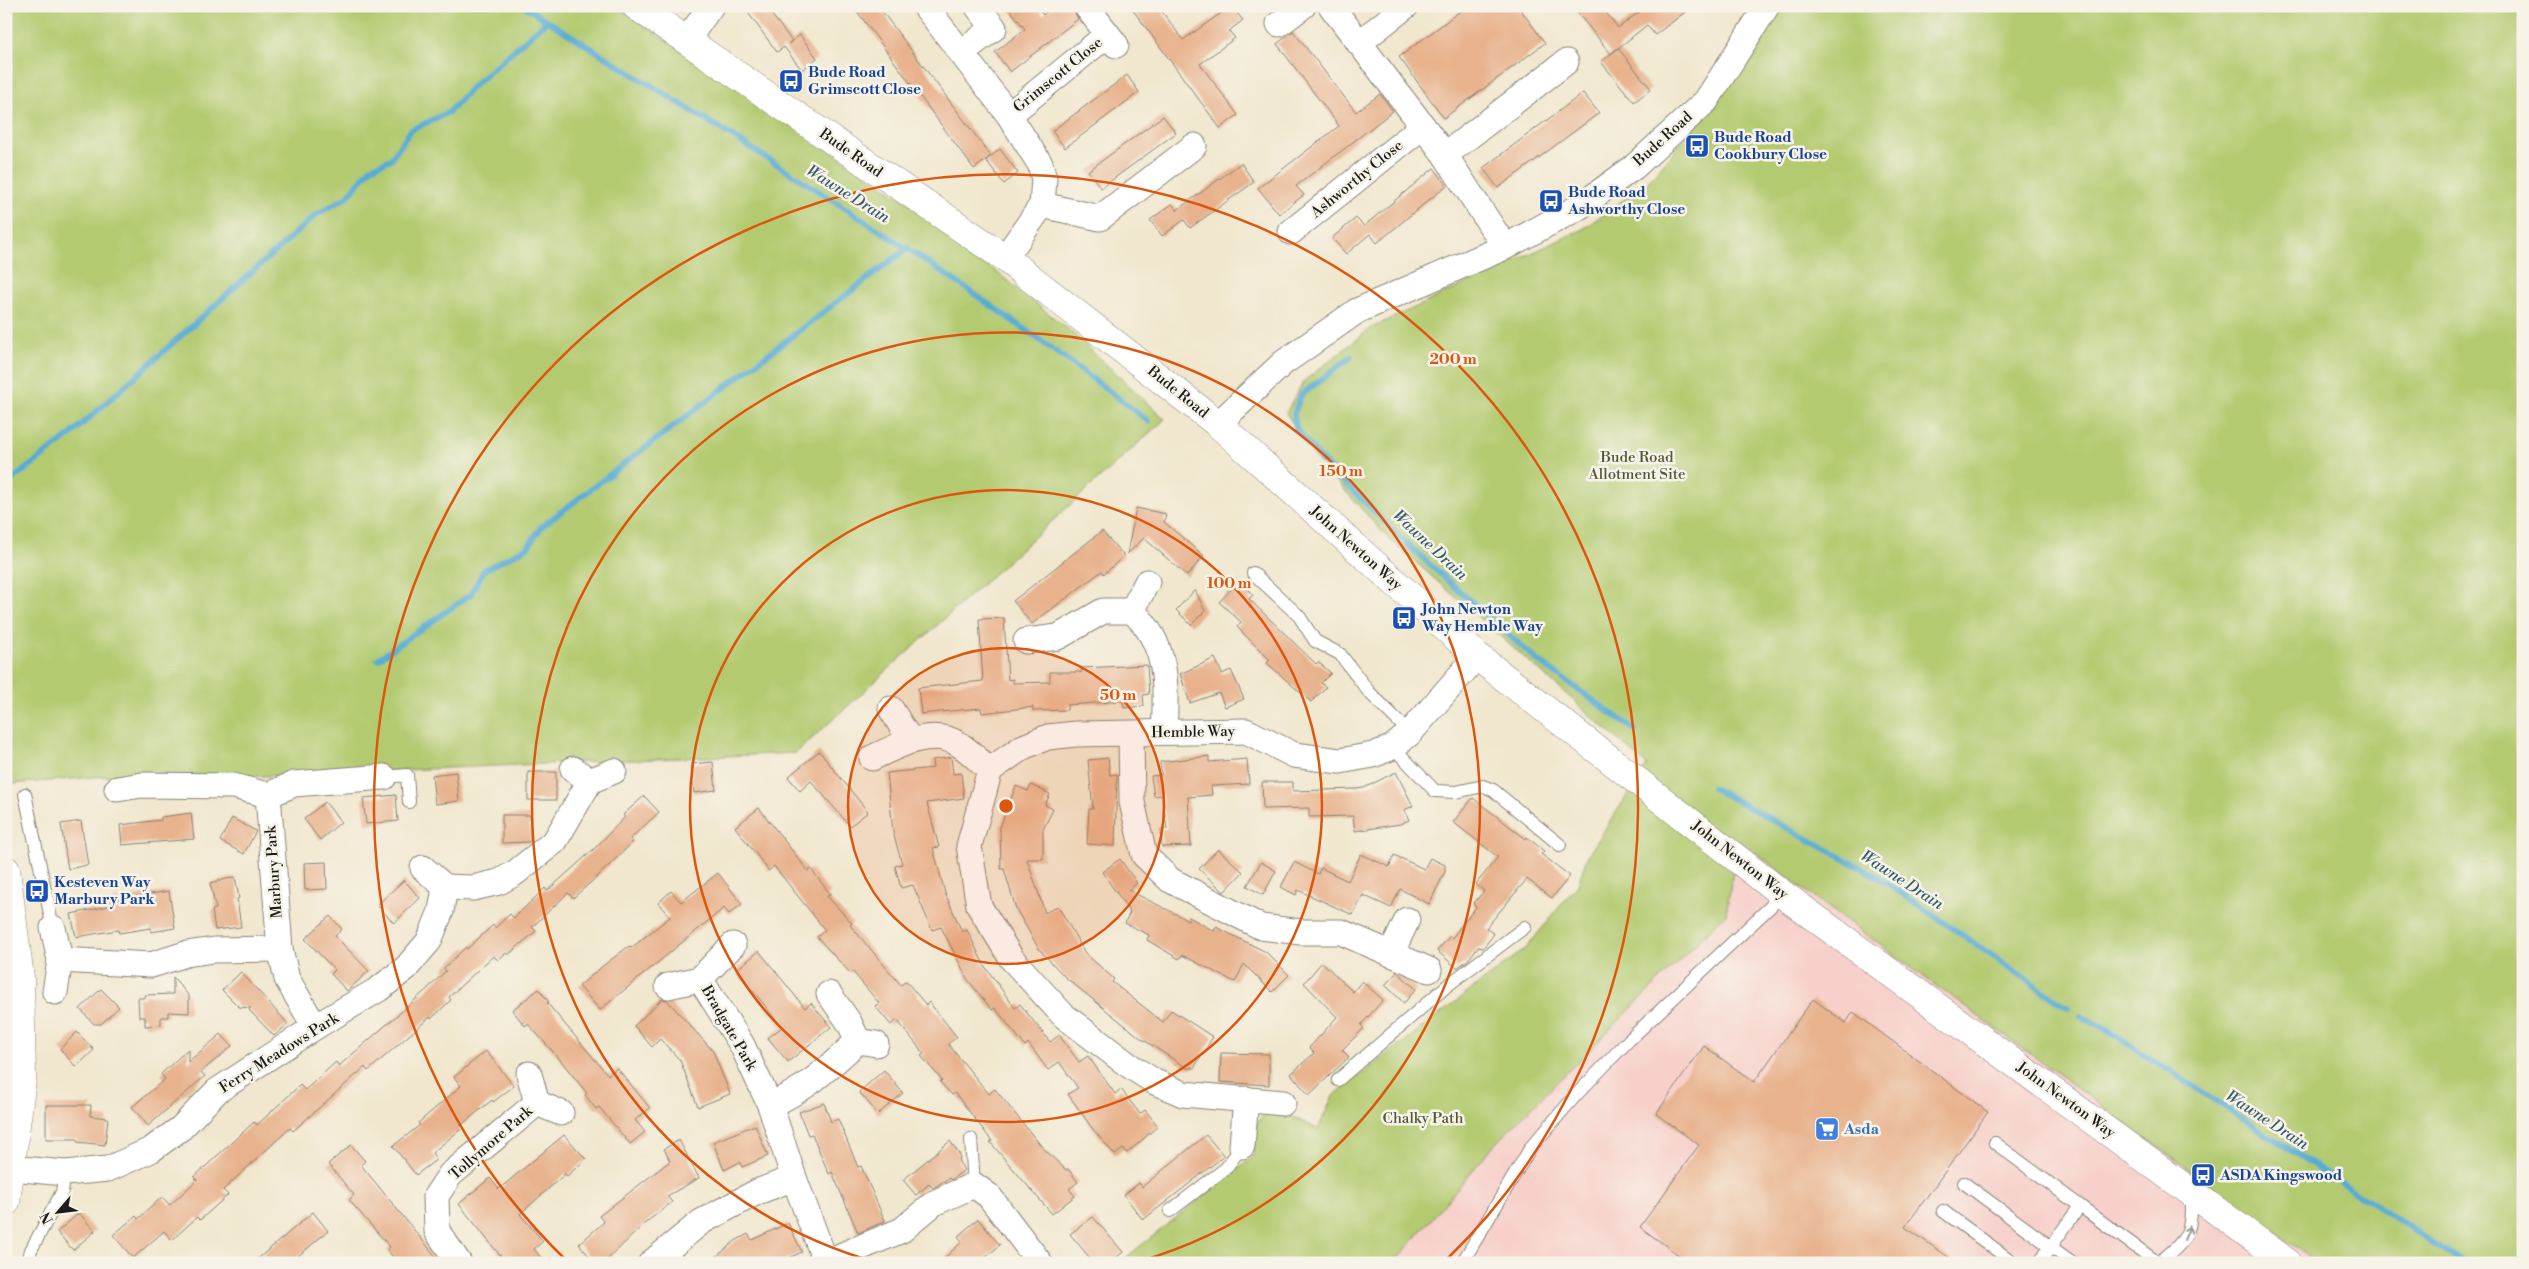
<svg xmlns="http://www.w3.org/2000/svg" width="2529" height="1269" viewBox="0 0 2529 1269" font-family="'Libre Bodoni',serif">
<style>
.built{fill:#f7d0cb}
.green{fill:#b3ca6f;stroke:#687346}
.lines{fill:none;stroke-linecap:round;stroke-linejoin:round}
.stream{stroke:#56abd2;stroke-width:6}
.building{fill:#e8b28d}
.lane-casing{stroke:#868275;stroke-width:14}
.street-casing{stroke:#868275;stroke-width:27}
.secondary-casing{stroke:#868275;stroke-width:29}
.lane{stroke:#fff;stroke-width:12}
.street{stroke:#fff;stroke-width:25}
.secondary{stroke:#fff;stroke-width:28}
.oneway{stroke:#999}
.ring{fill:none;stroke:#de560d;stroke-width:2.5}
.labels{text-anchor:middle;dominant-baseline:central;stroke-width:5;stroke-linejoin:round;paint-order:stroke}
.transit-label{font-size:15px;font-weight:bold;fill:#164399;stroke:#f7f3e8;text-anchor:start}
.street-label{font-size:15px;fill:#1c1c1c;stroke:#f7f3e8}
.park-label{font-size:15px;fill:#515939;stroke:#f7f3e8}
.shop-label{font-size:15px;font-weight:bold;fill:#366cbe;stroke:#f7f3e8;text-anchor:start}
.water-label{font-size:16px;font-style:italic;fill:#365c6e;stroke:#f7f3e8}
.centre{fill:#de560d;stroke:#f7f3e8;stroke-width:2.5}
.ring-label{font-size:15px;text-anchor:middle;font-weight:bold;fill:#de560d;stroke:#f7f3e8;stroke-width:5;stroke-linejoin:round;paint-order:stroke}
</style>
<rect width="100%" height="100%" fill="#f7f3e8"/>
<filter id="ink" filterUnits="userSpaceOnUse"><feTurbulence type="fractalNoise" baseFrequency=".02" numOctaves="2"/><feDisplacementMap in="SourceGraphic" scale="10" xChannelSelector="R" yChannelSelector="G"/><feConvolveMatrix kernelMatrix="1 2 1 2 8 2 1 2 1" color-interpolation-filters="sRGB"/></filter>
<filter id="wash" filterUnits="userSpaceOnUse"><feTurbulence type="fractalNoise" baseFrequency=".0096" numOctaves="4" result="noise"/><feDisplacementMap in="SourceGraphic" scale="20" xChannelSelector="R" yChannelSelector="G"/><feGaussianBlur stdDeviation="1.12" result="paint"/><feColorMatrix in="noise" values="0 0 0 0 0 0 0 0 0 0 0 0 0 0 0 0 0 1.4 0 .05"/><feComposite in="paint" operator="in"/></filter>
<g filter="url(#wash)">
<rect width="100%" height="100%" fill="#f1e7ce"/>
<polygon class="built" points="1738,839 1799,886 2318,1263 1394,1263 1495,1144"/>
<g class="green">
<polygon points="6,6 616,6 922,212 1069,330 1165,419 796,753 266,776 108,776 11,784 6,771"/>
<polygon points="1778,6 2523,6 2523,1263 2318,1263 1799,886 1738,839 1726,914 1495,1144 1394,1263 1119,1263 1253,1157 1257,1123 1265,1114 1293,1117 1318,1129 1333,1096 1526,948 1578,884 1587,857 1647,765 1387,537 1313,455 1286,413 1303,382 1371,328 1583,229 1647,183 1715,103"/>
</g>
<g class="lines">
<g class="stream">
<path d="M 524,6 C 735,139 951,267 1148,421"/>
<polyline points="1351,357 1301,395 1294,414 1296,429 1318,456 1409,546 1538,661 1635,730"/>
<polyline points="6,484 68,437 317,214 347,197 371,168 391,159 411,130 449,112 473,86 547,21"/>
<polyline points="378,659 470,595 484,570 528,547 541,527 908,248"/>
<polyline points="1713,788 1878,877 2068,1008"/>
<polyline points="2081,1016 2099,1025 2464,1263"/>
</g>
</g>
<g id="blocks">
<g class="building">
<polygon points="743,6 765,6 792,41 788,44 800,35 817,58 802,70 784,47 777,52"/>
<polygon points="853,6 878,6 991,156 974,169"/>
<polygon points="1007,6 1037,6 1043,15 1054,6 1072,6 1078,19 1010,72 995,52 1025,29"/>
<polygon points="1130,6 1158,6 1183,40 1231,6 1243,20 1229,31 1235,38 1200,64 1238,115 1220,128"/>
<polygon points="1467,6 1518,6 1545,43 1444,118 1399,57"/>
<polygon points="1572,6 1601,6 1618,28 1647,6 1693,6 1655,35 1647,25 1611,54"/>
<polygon points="1293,31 1356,112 1380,94 1393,111 1296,186 1304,195 1279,214 1258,188 1339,126 1277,44"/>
<polygon points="1618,48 1651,89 1634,102 1601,62"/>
<polygon points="1127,75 1139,92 1065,148 1052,131"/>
<polygon points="1583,93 1599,113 1498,188 1483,168"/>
<polygon points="1163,116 1176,133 1101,188 1088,171"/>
<polygon points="1000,149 1018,173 1004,184 986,160"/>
<polygon points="1241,163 1254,182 1190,228 1184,220 1162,236 1150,220 1172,204 1178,211 1177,210"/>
<polygon points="1434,168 1447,185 1377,243 1370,234 1346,254 1332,238 1356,218 1364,226"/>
<polygon points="1136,508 1166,514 1164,522 1204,556 1187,576 1144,538 1127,554"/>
<polygon points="1102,531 1124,556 1104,574 1102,571 1032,624 1013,601"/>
<polygon points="1239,581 1253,595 1249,599 1316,664 1318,662 1331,673 1321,683 1326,687 1311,702 1267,663 1270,660 1237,627 1241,622 1219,602"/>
<polygon points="1195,590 1205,611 1191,625 1176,610"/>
<polygon points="1004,618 1008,680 1013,679 1013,683 1050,682 1050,672 1082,672 1081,668 1147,665 1149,694 1143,695 1144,706 1124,708 1123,701 1067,705 1067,710 1033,711 1033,707 982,713 981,708 921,714 918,688 983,681 979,619"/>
<polygon points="1215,658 1222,674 1231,670 1244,699 1225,707 1219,693 1190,703 1180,674"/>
<polygon points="819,751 868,812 850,826 811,781 800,791 788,777"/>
<polygon points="1209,756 1209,762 1247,759 1249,784 1211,786 1212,795 1188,797 1191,846 1162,847 1161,829 1167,829 1162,795 1154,796 1151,776 1161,775 1160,762"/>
<polygon points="951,757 953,774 961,773 964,798 927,803 939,847 933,848 945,893 962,932 967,930 984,965 1015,1008 1020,1004 1050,1042 1059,1035 1079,1062 1088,1056 1115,1094 1121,1089 1140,1114 1145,1110 1158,1126 1127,1153 1123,1149 1115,1155 1092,1128 1068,1094 1078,1088 1059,1062 1048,1070 1028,1043 1025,1046 995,1008 992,1010 968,980 941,927 932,930 913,885 901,888 895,866 902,864 893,832 887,773 933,768 932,760"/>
<polygon points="1108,758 1110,775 1117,774 1115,846 1087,844 1089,809 1093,809 1088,760"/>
<polygon points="713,762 716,790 694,793 691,764"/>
<polygon points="456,772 459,801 435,804 432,775"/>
<rect x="528" y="772" width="28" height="28"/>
<polygon points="1396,772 1413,806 1404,810 1409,820 1400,824 1355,831 1353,816 1309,817 1309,808 1263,809 1262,782 1293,782 1293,791 1355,789 1364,788"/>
<polygon points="1031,785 1050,794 1045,805 1053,809 1043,830 1043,859 1027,859 1045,913 1058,906 1085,953 1114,979 1112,982 1163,1022 1171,1010 1213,1037 1194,1068 1187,1068 1142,1039 1065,977 1039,949 1016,909 1004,869 1001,869 1000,827 1016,786 1028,791"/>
<polygon points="396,795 398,821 366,824 363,798"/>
<polygon points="644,796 659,812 630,839 633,842 598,876 573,898 568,893 532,927 536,931 508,955 506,953 498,960 493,956 449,997 451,1000 431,1019 430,1017 368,1071 365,1067 293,1131 290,1128 223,1190 228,1195 200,1220 197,1217 172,1240 164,1231 133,1258 113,1235 136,1216 138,1219 162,1197 170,1205 197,1180 194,1177 254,1122 257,1125 300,1085 305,1090 336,1062 339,1066 424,992 446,971 444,968 466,947 467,949 493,925 495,928 510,914 514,918 545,888 547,891 594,849 625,817 623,815"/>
<polygon points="1473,798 1526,839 1527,837 1544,851 1541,854 1570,876 1552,898 1527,879 1486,928 1494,934 1483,948 1478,947 1468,960 1457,968 1437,951 1450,936 1452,938 1476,907 1473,904 1484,891 1476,884 1498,857 1453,822"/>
<polygon points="325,802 341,822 320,840 304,819"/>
<polygon points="759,808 808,871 811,869 830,894 827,896 852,923 850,925 901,985 906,981 926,1005 929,1002 957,1037 948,1044 989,1094 995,1089 1042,1147 1066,1170 1068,1169 1078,1182 1069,1189 1075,1196 1052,1214 990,1142 992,1141 955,1093 952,1095 940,1082 942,1080 921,1056 924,1054 897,1020 891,1025 875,1006 879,1003 852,971 850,973 817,937 825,930 774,866 769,871 735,827"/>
<polygon points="191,813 194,839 122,845 120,825 161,820 161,817"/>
<polygon points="502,815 530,815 530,842 502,843"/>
<polygon points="232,818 256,831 244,854 220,841"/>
<polygon points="81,821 88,865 68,869 61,824"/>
<polygon points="1218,849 1243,872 1224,892 1199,869"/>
<polygon points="1361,854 1389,867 1394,855 1424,869 1430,858 1445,865 1445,872 1429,904 1400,889 1391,908 1363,895 1353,915 1298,890 1296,895 1281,887 1294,862 1318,874 1321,868 1348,881"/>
<polygon points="1120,859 1137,883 1128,890 1188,920 1189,917 1214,931 1216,927 1266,952 1289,975 1272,992 1244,964 1235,982 1182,955 1179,959 1147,940 1149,935 1125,923 1130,912 1102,872"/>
<polygon points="326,862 327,889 305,890 304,863"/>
<polygon points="1261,862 1276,871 1263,895 1247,886"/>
<polygon points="718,873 742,904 729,914 724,908 600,1010 579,986 604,965 629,946 631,948 670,917 658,903 671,891 681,902"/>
<polygon points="235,877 239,898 237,899 241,927 215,930 212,910 216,909 210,883"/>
<polygon points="404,880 420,898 394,923 377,905"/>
<polygon points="169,891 175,928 151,932 151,928 119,933 118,930 76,937 71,914 114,905 113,900"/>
<polygon points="330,916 342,929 335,936 369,971 347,991 331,974 335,970 305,939"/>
<polygon points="759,951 805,1008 811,1003 831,1027 788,1062 768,1038 782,1027 736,970"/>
<polygon points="1322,962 1353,992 1362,981 1383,1000 1361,1025 1364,1028 1342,1050 1349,1057 1309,1095 1291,1074 1314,1053 1309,1048 1337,1017 1304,983"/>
<polygon points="241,972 288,1024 274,1036 249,1010 251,1008 239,1007 222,990"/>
<polygon points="1397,972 1416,989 1404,1003 1385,985"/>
<polygon points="173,977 189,996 189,1013 168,1012 168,1017 161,1017 161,1025 145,1026 145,1017 139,1017 138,998 145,998 145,995 173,994"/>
<polygon points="101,989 119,1007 101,1024 94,1024 80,1009"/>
<polygon points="539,989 549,1002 547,1003 608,1075 617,1068 650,1108 635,1120 645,1132 630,1144 599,1107 596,1109 585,1095 587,1093 556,1055 528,1024 525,1026 512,1010"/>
<polygon points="662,999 667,1000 713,1051 730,1094 698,1107 680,1060 660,1039 652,1047 634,1026"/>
<polygon points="1813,999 1846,1023 1853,1012 1988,1112 1905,1227 1957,1263 1675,1263 1680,1256 1640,1227 1699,1145 1656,1114 1704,1046 1754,1082"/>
<polygon points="77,1032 94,1050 76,1067 60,1049"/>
<polygon points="221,1034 232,1046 201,1072 205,1076 148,1126 132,1107 165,1079 161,1074 188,1049 188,1062"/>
<polygon points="486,1051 514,1086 493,1102 492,1100 459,1127 461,1129 432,1153 437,1159 416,1175 393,1146 420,1125 418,1123 461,1086 454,1077"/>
<polygon points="1221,1053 1269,1054 1269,1085 1220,1082"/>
<polygon points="884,1070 903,1093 878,1114 859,1092"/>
<polygon points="824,1103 831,1122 838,1119 858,1167 861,1166 885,1221 858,1233 832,1172 829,1174 812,1134 808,1135 799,1112"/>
<polygon points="46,1105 91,1105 90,1116 108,1118 105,1145 77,1142 77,1139 46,1139"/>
<polygon points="755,1125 768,1156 742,1167 740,1162 724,1170 713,1142"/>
<polygon points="564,1135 586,1159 567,1176 565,1174 520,1214 543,1241 534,1249 545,1263 506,1263 459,1204 490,1178 499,1189"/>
<polygon points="1206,1135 1224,1156 1143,1220 1124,1195 1139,1183 1142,1187"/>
<polygon points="679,1140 699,1178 667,1196 672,1202 644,1224 604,1263 595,1263 579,1244 604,1222 599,1216 670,1161 664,1149"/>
<polygon points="950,1141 960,1155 959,1162 964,1170 951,1180 949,1178 933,1188 929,1184 916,1195 903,1180"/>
<polygon points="351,1145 365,1161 361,1165 441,1263 398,1263 387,1250 390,1247 349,1200 354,1195 328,1164"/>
<polygon points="313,1212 328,1231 290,1263 253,1263"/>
<polygon points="79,1213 95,1231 73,1250 57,1232"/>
<polygon points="1093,1217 1123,1252 1110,1263 1094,1263 1070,1234"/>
<polygon points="978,1219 1000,1245 979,1263 939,1263 962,1242 958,1236"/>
<polygon points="788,1223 802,1252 778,1263 709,1263 735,1241 748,1234 752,1240"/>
</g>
</g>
</g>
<g filter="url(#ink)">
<use href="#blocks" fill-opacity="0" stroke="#868275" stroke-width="1"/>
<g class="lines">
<defs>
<g id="lane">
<polyline points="1253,573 1299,616 1315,641 1340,654 1369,692 1410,733"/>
<polyline points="1393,747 1435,791 1456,792 1483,786 1493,790 1560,845"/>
<polyline points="384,777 407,775 409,802"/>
<polyline points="25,794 53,928"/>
<polyline points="1338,1080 1448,985 1525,927"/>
<polyline points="971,1139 974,1185"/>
<polyline points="1995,1143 2080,1206"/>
<polyline points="1964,1183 2073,1263"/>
<polyline points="1170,1211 1226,1168 1242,1146"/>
<polyline points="1943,1211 2014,1263"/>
<polyline points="28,1263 31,1250 62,1192 65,1173"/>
<polyline points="1462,1263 1531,1147 1576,1095 1629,1040 1771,906 1781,893"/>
<polyline points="2039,1263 2080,1206 2158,1263"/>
<path d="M 2158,1263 C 2187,1241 2194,1231 2190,1194"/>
</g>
<g id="street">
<polyline points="925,6 1009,115 1040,164 1044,179 1042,205 1005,258"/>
<polyline points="1086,6 1116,45"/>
<polyline points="1331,6 1445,155 1505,247"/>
<polyline points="1279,24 1303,6"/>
<polyline points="687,40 711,6"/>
<polyline points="1359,43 1406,6"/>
<polyline points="961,53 994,28 977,6"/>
<polyline points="1009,115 1107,35"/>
<polyline points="1445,155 1566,62"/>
<polyline points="1042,205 1100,218 1194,146"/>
<polyline points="1291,232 1423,126"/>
<polyline points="1218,424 1283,363 1357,311 1505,247 1579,207 1634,167 1706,101 1767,6"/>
<polyline points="1132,611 1147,582"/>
<path d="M 1026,641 L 1058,637 L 1103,611 L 1132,611 C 1168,643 1167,686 1164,731"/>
<polyline points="891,709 910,740"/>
<polyline points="1131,734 1132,802 1144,855 1170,880 1261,927 1301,932 1341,932 1429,970"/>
<path d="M 872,758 C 897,746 933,726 960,745 C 971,752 980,762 990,770"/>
<polyline points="573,769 590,781 614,771"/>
<polyline points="117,789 142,785 233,786 268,795 294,784 384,777"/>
<polyline points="268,795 280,949 287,979 315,1027"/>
<polyline points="445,887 473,888 499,882 515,873 555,841 590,781"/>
<polyline points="53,928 60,960 55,992"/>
<polyline points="1391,954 1407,920"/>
<polyline points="60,960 151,965 186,954 214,950 280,949"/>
<polyline points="700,979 742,1045 770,1105 794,1178"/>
<polyline points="668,986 700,979 733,945"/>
<polyline points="829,994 849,1022 858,1041"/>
<polyline points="529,1074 537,1103 561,1113"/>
<polyline points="1283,1103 1183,1094 1155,1082 1127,1064 1063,1015 1012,959 979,906 969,846 990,770 1023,747 1048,737 1076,734 1246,731 1294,755 1340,761 1373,755 1393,747 1410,733 1477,656"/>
<path d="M 770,1105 C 809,1088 828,1068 858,1041 L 876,1044"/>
<polyline points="1242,1146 1246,1099"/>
<polyline points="11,1168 65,1173 108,1169 151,1150 181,1128 217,1091 315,1027 379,989 406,968 429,941 441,911 445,887 423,868"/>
<polyline points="826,1262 902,1230 934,1203 974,1185 989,1196 1040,1263"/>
<polyline points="459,1263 437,1231 436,1196 450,1175 537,1103"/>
<polyline points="651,1263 701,1222 757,1192 794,1178 826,1263"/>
</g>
<g id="secondary">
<polyline points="636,6 1005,258 1218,424 1477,656 1781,893 2288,1263"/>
<polyline points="6,870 20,978 22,1079 6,1202"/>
</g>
</defs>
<use href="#lane" class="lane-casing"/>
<use href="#street" class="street-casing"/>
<use href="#secondary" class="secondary-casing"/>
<use href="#lane" class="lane"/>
<use href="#street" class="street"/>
<use href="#secondary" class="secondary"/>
</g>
<defs><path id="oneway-shaft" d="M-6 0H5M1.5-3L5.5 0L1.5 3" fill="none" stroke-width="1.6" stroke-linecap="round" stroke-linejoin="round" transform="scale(1.25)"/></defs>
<use class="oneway" href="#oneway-shaft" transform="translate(2187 1233) rotate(-68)"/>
</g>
<circle cx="1006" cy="806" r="158" fill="#de560d" fill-opacity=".12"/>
<g class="ring">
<circle cx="1006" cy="806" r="158"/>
<circle cx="1006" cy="806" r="316"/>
<path d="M875 1262A474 474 0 1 1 1137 1262"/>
<path d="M567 1261A632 632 0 1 1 1445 1261"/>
</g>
<defs>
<symbol id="bus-square" viewBox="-11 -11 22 22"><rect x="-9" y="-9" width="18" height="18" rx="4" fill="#1a4fb4" stroke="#f7f3e8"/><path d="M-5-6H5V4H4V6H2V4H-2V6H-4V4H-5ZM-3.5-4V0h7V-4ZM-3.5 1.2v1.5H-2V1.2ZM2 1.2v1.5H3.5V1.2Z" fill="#fff"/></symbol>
<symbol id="supermarket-square" viewBox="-11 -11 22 22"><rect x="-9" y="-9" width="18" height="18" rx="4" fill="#3f7fe0" stroke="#f7f3e8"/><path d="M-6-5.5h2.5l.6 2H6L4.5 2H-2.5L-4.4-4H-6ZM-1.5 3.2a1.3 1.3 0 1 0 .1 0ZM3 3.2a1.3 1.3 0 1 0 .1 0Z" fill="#fff"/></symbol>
</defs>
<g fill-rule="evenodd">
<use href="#bus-square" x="777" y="67" width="28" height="28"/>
<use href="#bus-square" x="1683" y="132" width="28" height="28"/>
<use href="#bus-square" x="1537" y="187" width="28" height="28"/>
<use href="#bus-square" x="1390" y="604" width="28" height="28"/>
<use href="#bus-square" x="23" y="877" width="28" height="28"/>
<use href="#supermarket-square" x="1813" y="1115" width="28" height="28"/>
<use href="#bus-square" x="2189" y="1161" width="28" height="28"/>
</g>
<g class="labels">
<g class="transit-label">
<text x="808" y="72">Bude Road<tspan x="808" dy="17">Grimscott Close</tspan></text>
<text x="1714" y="137">Bude Road<tspan x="1714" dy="17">Cookbury Close</tspan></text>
<text x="1568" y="192">Bude Road<tspan x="1568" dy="17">Ashworthy Close</tspan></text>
<text x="1422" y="609">John Newton<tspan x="1422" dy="17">Way Hemble Way</tspan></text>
<text x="54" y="882">Kesteven Way<tspan x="54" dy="17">Marbury Park</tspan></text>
<text x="2220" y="1175">ASDA Kingswood</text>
</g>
<g class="street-label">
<text transform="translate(1058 75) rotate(-39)">Grimscott Close</text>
<text transform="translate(1663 139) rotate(-42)">Bude Road</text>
<text transform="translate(851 153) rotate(35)">Bude Road</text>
<text transform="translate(1357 179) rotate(-39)">Ashworthy Close</text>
<text transform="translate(1178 392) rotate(39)">Bude Road</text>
<text transform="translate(1356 548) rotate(42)">John Newton Way</text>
<text transform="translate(1193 732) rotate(-1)">Hemble Way</text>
<text transform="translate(1740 860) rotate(38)">John Newton Way</text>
<text transform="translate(274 872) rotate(-94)">Marbury Park</text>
<text transform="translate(729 1028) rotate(60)">Bradgate Park</text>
<text transform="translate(279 1053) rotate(-32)">Ferry Meadows Park</text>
<text transform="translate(2066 1100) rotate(36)">John Newton Way</text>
<text transform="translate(491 1143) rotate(-41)">Tollymore Park</text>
</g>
<g class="park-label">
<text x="1637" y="457">Bude Road<tspan x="1637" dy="17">Allotment Site</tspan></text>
<text x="1423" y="1118">Chalky Path</text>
</g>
<g class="shop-label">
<text x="1844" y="1129">Asda</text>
</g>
<g class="water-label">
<text transform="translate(848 194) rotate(32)">Wawne Drain</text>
<text transform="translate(1430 545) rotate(43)">Wawne Drain</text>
<text transform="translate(1902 880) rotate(33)">Wawne Drain</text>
<text transform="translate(2267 1120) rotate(33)">Wawne Drain</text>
</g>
</g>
<circle cx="1006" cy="806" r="8" class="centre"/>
<g class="ring-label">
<text x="1453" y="364">200 m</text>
<text x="1341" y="476">150 m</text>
<text x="1229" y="588">100 m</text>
<text x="1118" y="700">50 m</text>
</g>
<rect width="2529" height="1269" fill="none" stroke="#f7f3e8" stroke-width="25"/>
<g transform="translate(58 1212) rotate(242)" stroke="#f7f3e8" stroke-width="4" paint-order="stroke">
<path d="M0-4L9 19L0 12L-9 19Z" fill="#1c1c1c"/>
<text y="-8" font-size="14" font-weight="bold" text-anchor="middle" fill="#1c1c1c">N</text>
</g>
</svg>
